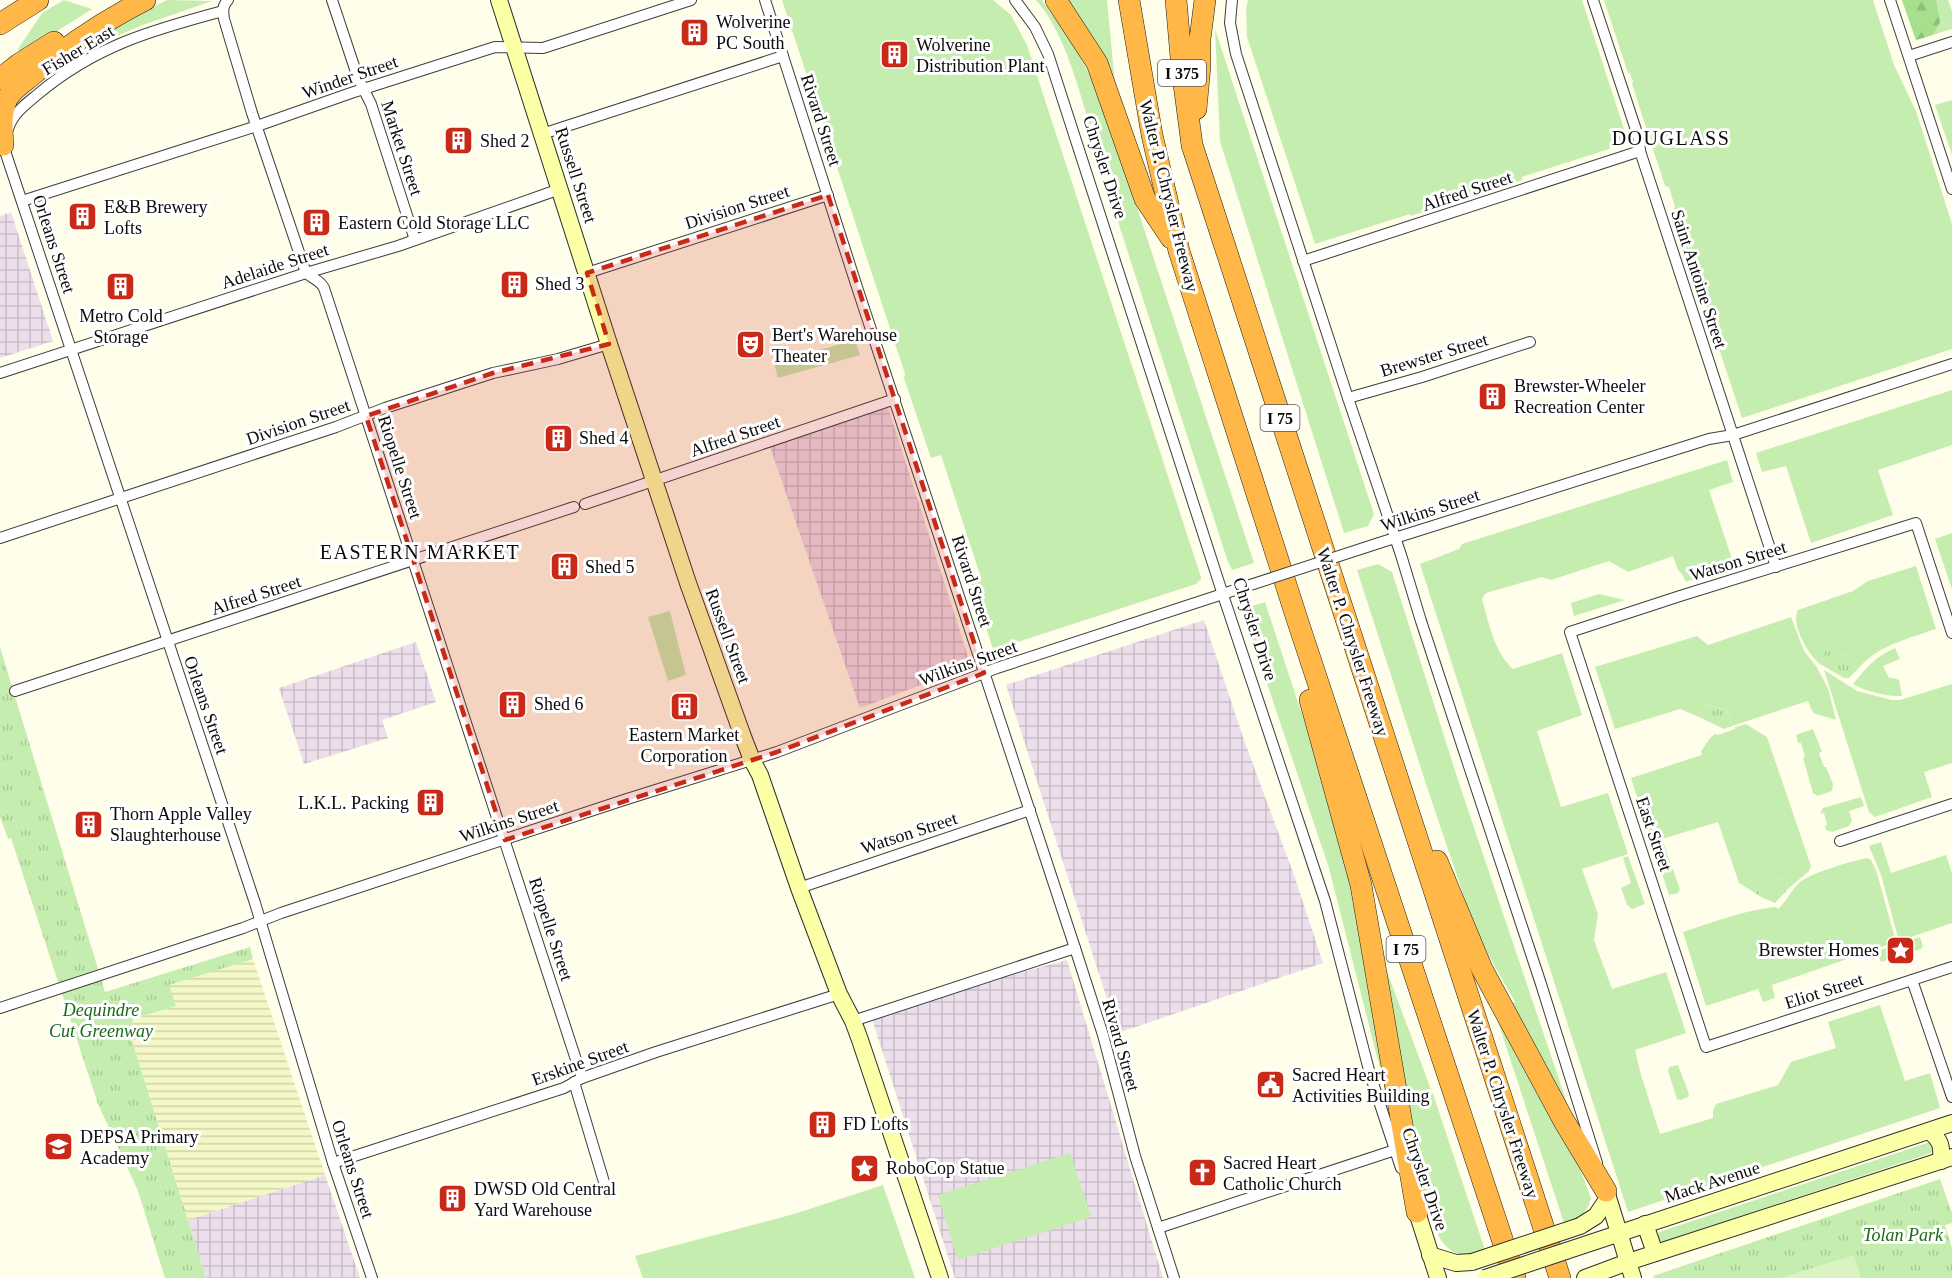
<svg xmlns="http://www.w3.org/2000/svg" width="1952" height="1278" viewBox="0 0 1952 1278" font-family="'Times New Roman',serif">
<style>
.industrial{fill:url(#industrial-grid)}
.farmland{fill:url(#farmland-rules)}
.grass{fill:#c6edb0}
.forest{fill:url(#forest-firs)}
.park{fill:url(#park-tufts)}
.pitch{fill:#dbf3c3}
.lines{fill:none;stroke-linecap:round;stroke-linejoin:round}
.street-casing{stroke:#3e3e3e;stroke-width:12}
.secondary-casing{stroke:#2d2d2d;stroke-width:18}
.highway-casing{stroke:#1c1c1c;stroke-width:22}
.street{stroke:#fff;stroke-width:10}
.secondary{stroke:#fbffa5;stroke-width:16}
.highway{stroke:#ffb848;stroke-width:21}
.street-bridge-casing{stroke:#3e3e3e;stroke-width:12;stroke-linecap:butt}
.secondary-bridge-casing{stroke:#2d2d2d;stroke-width:18;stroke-linecap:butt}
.street-bridge{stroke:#fff;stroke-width:10}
.secondary-bridge{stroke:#fbffa5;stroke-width:16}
.marked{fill:#c82a17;fill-opacity:0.2;stroke:#c82a17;stroke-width:4.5;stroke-dasharray:12 8;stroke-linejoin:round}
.labels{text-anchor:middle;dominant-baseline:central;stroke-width:6;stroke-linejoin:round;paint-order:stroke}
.shield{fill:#fff;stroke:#545454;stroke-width:1.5}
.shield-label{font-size:16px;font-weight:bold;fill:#0b0b0b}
.poi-label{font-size:18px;fill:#0b0b0b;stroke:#fff;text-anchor:start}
.street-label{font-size:18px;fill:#0b0b0b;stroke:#fff}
.park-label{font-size:18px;font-style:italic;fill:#1b6916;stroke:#fff}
.neighbourhood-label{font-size:20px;letter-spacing:1.5px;fill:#0b0b0b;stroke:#fff}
</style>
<defs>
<pattern id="industrial-grid" width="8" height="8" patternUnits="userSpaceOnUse" patternTransform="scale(1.5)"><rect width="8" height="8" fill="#ecdeeb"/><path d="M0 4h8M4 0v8" fill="none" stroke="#c9bdc8"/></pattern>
<pattern id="farmland-rules" width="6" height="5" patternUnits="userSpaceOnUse" patternTransform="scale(1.5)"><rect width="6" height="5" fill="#f4f8c7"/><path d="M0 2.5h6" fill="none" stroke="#d0d3aa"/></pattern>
<pattern id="forest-firs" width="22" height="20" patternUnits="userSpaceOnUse" patternTransform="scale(1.5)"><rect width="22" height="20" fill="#a6df8e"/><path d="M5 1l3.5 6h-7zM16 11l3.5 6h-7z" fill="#8ebe79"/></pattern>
<pattern id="park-tufts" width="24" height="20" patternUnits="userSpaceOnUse" patternTransform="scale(1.5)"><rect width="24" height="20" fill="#c6edb0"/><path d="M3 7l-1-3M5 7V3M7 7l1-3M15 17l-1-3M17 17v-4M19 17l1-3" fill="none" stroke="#a9ca96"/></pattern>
</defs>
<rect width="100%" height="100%" fill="#fffeea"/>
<g class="industrial">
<polygon points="11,212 53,341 0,358 0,216"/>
<polygon points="887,404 971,666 860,708 769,444"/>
<polygon points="1204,620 1244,740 1294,875 1323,963 1118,1033 1006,685"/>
<polygon points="416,642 436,702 382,720 388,738 304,764 279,688"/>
<polygon points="1067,960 1163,1278 955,1278 872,1019 978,984"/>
<polygon points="325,1175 360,1278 206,1278 188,1220"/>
</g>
<polygon class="farmland" points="253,959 325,1175 188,1220 130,1034 133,1019 176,1006 168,985"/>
<g class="grass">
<polygon points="64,0 92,9 21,54 18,49 42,13"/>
<polygon points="167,0 212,1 140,26 99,44 96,37"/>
<polygon points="782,0 993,0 1011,15 1027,45 1201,577 1201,579 1196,584 996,649 993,649 971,582 981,578 941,455 931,458 904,378 905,374"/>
<path d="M 1036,0 L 1042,0 L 1076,49 L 1092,80 L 1126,174 L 1254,563 L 1232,570 L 1228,562 L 1110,197 L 1109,190 L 1115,189 L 1105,158 L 1099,158 C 1085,113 1068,34 1036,0 Z"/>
<polygon points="1067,0 1107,0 1115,84"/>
<polygon points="1248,0 1582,0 1628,141 1612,146 1609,149 1522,177 1522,180 1411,216 1410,214 1315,244 1247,37 1246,9"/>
<polygon points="1604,0 1873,0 1894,65 1916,111 1952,224 1952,349 1742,418 1673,210 1675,207 1669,187 1665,186 1632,84 1633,82 1630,73 1628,73"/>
<polygon points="1902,0 1948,0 1952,11 1952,29 1916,40"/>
<polygon points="1215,29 1374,514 1368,526 1344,533 1220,141"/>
<polygon points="1952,100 1952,155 1935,105"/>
<polygon points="855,340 860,355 778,378 774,363"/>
<polygon points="1952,390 1952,445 1878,470 1893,515 1811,543 1786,466 1762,472 1756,453"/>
<path d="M 1727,460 L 1733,482 L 1709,490 L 1734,565 L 1686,582 L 1682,574 L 1678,570 L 1673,556 L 1628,572 L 1609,561 L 1551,580 L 1542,577 L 1486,593 L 1482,599 C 1489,623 1494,652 1513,669 L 1562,653 L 1582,715 L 1537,731 L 1561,807 L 1608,793 L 1628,854 L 1582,869 L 1598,914 L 1594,940 L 1612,989 L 1666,972 L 1686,1033 L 1635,1050 L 1641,1075 L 1660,1134 L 1713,1118 L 1713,1111 L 1716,1104 L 1778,1085 L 1791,1062 L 1836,1048 L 1828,1022 L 1880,1005 L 1905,1081 L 1930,1073 L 1940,1108 L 1628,1212 L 1420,564 L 1459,549 L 1462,544 Z"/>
<polygon points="1952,533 1952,589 1935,539"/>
<polygon points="1378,564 1392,572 1459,783 1569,1109 1512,1004 1515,1002 1489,956 1472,920 1428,790 1357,570"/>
<path d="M 1916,566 L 1936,629 C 1908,639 1878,645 1858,669 L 1846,656 L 1826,650 L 1820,664 C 1808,655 1790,623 1798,610 L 1853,591 L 1868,581 Z"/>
<polygon points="1599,594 1625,600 1574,616 1571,603"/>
<polygon points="1265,602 1345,845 1391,1104 1377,1057 1329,868 1242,609"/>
<polygon points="670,611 686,675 668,681 648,617"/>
<polygon points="1791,617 1804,651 1816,666 1828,688 1836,720 1813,713 1808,701 1732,726 1727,711 1708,704 1699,717 1680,709 1615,729 1595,667 1697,636 1708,645"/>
<path d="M 1895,648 L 1900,659 L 1883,666 L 1889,678 L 1893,678 L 1899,680 L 1902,696 C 1888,697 1865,691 1853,684 C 1867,667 1875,657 1895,648 Z"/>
<polygon points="1824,670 1857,691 1892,700 1900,700 1952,684 1952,763 1924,772 1932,797 1875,817 1869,812"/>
<polygon points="1746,724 1767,737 1811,866 1809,871 1789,888 1785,878 1761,883 1755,893 1739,883 1718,822 1652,842 1631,778 1702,755 1701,751 1711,737 1715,734 1718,735 1735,729 1735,727"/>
<polygon points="1813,729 1822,752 1819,753 1824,767 1826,767 1833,784 1832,791 1818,796 1813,793 1803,758 1805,756 1801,743 1798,743 1796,735"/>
<polygon points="1861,797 1864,806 1849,811 1852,821 1849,826 1832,832 1826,830 1825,826 1827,825 1824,813 1821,814 1821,812 1823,808"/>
<polygon points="1663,842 1680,889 1678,893 1669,895 1653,846"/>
<polygon points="1881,842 1891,873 1946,855 1952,873 1952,923 1899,941 1881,875 1869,846"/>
<polygon points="1628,856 1645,904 1632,909 1627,905 1621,888 1631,883 1623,858"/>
<path d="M 1867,858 L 1871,860 L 1876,870 L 1896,942 L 1772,985 L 1775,998 L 1763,1002 L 1758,989 L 1706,1006 L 1683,932 C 1714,922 1744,910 1776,907 L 1778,909 C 1787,901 1790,892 1799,883 C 1810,873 1852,861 1867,858 Z"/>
<polygon points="1920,937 1923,946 1921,949 1881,962 1877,951"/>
<path d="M 1386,969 L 1435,1100 L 1485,1250 C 1464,1256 1452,1258 1439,1237 L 1416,1160 Z"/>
<polygon points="1501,1018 1580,1169 1591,1198 1588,1207 1581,1216 1564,1223 1497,1019"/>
<polygon points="1678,1065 1689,1094 1688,1097 1681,1100 1677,1099 1668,1071 1669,1067"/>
<polygon points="1927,1143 1930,1143 1934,1147 1931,1153 1663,1242 1659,1241 1657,1237 1659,1232"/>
<polygon points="1070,1153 1091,1217 958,1260 938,1195"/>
<polygon points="883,1185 915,1278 643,1278 635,1256 794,1214"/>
</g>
<polygon class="forest" points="1902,0 1936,0 1940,22 1933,35 1916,40"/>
<g class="park">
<polygon points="0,647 105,992 250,947 253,959 169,985 176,1006 133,1019 130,1034 206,1278 165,1278 138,1191 98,1104 11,838 8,839 0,817"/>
<polygon points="1826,650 1846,656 1858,669 1849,678 1844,678 1820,664"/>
<polygon points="1708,704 1727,711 1732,726 1724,729 1699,717"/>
<polygon points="1785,878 1789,888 1775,903 1763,898 1755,893 1761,883"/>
<polygon points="1940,1179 1952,1213 1952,1223 1945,1225 1952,1248 1952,1278 1654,1278 1653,1276"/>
</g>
<polygon class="pitch" points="1854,1255 1861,1278 1780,1278"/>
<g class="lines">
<defs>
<g id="street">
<path d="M 228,0 C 222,6 223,11 224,19 L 252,113 L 306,273 C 312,278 321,281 324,288 L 582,1078"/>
<polyline points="332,0 358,78 371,104 415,240"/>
<polyline points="765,0 856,284 1075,948 1103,1035 1135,1156 1174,1278"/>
<polyline points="1015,0 1035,27 1048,54 1223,595 1325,901 1370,1074 1401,1168"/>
<polyline points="1232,0 1230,23 1236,54 1348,398 1401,555 1421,621 1541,984 1597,1163"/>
<polyline points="1593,0 1639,139 1640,151 1776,567"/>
<polyline points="1890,0 1952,189"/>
<polyline points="1909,56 1952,42"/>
<path d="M 8,129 C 13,113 26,104 38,94 C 95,46 152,30 223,11"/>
<polyline points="542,134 783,56"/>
<polyline points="3,145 255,903 333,1163 372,1278"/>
<polyline points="22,201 257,126 351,93 495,47 543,48 691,0"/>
<polyline points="1303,261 1640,151"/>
<polyline points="587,273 828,195"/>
<polyline points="0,373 306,273 398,246 560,189"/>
<polyline points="1348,398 1422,377 1530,342"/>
<polyline points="585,504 895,399"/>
<polyline points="0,538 336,427 385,408 493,373 558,359 609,344"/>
<polyline points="1379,543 1709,439 1733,435 1952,364"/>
<polyline points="1952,633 1916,523 1680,596 1570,632 1706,1047 1952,967"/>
<polyline points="15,691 574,507"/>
<polyline points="1840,841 1952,804"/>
<polyline points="799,888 1030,810"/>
<polyline points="1912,980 1952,1097"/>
<polyline points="0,1008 243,928 281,913 627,799 777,752 997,668 1241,588"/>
<polyline points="853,1021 1075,948"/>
<polyline points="574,1082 607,1192"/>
<polyline points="333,1163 564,1088 582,1078 656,1052 839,994"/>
<polyline points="1158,1228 1395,1150"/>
</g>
<g id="secondary">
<polyline points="499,0 609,344 688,583 742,734 752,760 760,775 799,888 839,994 853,1021 860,1040 940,1278"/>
<path d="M 1929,1131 C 1941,1140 1942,1146 1941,1161"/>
<polyline points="1606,1191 1633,1278"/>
<polyline points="1417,1212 1438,1278"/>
<polyline points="1645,1224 1655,1253"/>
<polyline points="1580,1226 1596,1216 1608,1198"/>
<polyline points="1566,1251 1952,1123"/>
<polyline points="1430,1255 1456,1263 1472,1262"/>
<polyline points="1585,1278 1628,1262 1952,1157"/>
</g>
<g id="highway">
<polyline points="1056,0 1097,63 1145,199 1171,238"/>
<polyline points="1129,0 1152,135 1179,251 1297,619 1515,1278"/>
<polyline points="1176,0 1182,69 1192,145 1560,1278"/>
<polyline points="0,24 38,0"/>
<polyline points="0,79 19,64 54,42"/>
<polyline points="1196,109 1200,66 1200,39 1205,0"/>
<path d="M 3,145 C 2,130 0,113 7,99 C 12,90 22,83 30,77 C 65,47 104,21 145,0"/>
<polyline points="1310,700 1361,885 1417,1212"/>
<polyline points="1437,861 1482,969 1564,1121 1606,1191"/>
</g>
</defs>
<use href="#street" class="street-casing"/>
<use href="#secondary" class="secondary-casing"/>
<use href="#highway" class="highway-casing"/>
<use href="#street" class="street"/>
<use href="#secondary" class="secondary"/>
<use href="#highway" class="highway"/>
<defs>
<polyline id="street-bridge" points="1241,588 1379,543"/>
<g id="secondary-bridge">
<polyline points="1472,1262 1580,1226"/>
<polyline points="1485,1278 1566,1251"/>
</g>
</defs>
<use href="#street-bridge" class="street-bridge-casing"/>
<use href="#secondary-bridge" class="secondary-bridge-casing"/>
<use href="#street-bridge" class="street-bridge"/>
<use href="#secondary-bridge" class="secondary-bridge"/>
</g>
<path class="marked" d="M 828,195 L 984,673 L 777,752 L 505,840 L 366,416 L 493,373 L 609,344 L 587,273 Z"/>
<defs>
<symbol id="building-square" viewBox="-11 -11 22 22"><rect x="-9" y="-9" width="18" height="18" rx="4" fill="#c82a17" stroke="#fff"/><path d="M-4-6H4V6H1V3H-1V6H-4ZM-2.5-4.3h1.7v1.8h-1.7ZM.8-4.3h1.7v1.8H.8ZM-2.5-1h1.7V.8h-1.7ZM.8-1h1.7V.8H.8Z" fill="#fff"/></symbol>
<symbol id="theatre-square" viewBox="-11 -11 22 22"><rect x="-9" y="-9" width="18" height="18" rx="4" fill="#c82a17" stroke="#fff"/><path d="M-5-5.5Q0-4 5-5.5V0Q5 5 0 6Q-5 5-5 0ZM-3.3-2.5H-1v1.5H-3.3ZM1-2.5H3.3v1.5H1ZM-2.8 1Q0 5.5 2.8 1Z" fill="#fff"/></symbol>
<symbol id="sight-square" viewBox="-11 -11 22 22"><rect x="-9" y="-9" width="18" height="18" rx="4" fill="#c82a17" stroke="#fff"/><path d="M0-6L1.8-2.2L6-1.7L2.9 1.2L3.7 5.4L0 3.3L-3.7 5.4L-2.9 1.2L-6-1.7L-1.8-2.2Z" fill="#fff"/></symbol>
<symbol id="civic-square" viewBox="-11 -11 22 22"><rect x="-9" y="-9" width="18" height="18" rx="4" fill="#c82a17" stroke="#fff"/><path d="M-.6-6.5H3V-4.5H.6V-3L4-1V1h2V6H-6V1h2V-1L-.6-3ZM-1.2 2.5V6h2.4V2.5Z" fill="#fff"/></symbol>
<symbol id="school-square" viewBox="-11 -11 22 22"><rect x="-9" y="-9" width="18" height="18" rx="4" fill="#c82a17" stroke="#fff"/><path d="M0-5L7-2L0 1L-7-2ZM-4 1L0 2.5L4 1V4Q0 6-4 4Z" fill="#fff"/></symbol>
<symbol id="church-square" viewBox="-11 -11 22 22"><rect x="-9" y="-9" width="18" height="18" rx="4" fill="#c82a17" stroke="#fff"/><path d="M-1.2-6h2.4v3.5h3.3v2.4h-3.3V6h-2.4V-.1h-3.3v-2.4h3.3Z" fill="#fff"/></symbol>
</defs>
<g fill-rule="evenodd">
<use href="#building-square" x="678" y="16" width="33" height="33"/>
<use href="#building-square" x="878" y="38" width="33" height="33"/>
<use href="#building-square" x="442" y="124" width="33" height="33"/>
<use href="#building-square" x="66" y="200" width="33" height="33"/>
<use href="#building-square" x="300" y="206" width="33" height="33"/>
<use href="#building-square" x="498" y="268" width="33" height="33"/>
<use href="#building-square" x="104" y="270" width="33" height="33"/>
<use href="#theatre-square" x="734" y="328" width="33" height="33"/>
<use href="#building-square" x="1476" y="380" width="33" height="33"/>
<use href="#building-square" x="542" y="422" width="33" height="33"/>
<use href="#building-square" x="548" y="550" width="33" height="33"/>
<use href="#building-square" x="496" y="688" width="33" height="33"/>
<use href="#building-square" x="668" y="690" width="33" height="33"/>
<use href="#building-square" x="414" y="786" width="33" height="33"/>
<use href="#building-square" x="72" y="808" width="33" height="33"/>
<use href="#sight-square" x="1884" y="934" width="33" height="33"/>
<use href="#civic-square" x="1254" y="1068" width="33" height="33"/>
<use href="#building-square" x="806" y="1108" width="33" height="33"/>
<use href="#school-square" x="42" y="1130" width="33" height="33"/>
<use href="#sight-square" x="848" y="1152" width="33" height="33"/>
<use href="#church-square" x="1186" y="1156" width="33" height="33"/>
<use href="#building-square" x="436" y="1182" width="33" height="33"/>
</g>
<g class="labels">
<g class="shield">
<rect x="1158" y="60" width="48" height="26" rx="4.5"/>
<rect x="1260.5" y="405" width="39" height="26" rx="4.5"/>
<rect x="1386.5" y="936" width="39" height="26" rx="4.5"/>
</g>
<g class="shield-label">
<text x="1182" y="73">I 375</text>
<text x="1280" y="418">I 75</text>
<text x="1406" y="949">I 75</text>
</g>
<g class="poi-label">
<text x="716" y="22">Wolverine<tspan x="716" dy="21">PC South</tspan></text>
<text x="916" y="45">Wolverine<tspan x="916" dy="21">Distribution Plant</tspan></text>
<text x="480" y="141">Shed 2</text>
<text x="104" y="207">E&amp;B Brewery<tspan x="104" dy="21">Lofts</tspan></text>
<text x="338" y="223">Eastern Cold Storage LLC</text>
<text x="535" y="284">Shed 3</text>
<text x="121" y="316" text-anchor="middle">Metro Cold<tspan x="121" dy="21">Storage</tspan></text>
<text x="772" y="335">Bert's Warehouse<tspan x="772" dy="21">Theater</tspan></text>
<text x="1514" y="386">Brewster-Wheeler<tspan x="1514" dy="21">Recreation Center</tspan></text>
<text x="579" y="438">Shed 4</text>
<text x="585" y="567">Shed 5</text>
<text x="534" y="704">Shed 6</text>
<text x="684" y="735" text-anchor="middle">Eastern Market<tspan x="684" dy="21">Corporation</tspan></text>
<text x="409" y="803" text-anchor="end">L.K.L. Packing</text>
<text x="110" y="814">Thorn Apple Valley<tspan x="110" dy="21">Slaughterhouse</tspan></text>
<text x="1879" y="950" text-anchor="end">Brewster Homes</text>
<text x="1292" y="1075">Sacred Heart<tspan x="1292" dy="21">Activities Building</tspan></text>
<text x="843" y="1124">FD Lofts</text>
<text x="80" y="1137">DEPSA Primary<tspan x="80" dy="21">Academy</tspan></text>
<text x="1223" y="1163">Sacred Heart<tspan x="1223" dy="21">Catholic Church</tspan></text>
<text x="886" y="1168">RoboCop Statue</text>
<text x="474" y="1189">DWSD Old Central<tspan x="474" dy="21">Yard Warehouse</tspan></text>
</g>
<g class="street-label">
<text transform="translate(78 50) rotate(-31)">Fisher East</text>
<text transform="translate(350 77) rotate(-19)">Winder Street</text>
<text transform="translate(821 120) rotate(72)">Rivard Street</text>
<text transform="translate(402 148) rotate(72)">Market Street</text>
<text transform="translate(1105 167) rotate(72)">Chrysler Drive</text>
<text transform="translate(576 175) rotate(72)">Russell Street</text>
<text transform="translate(1467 191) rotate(-18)">Alfred Street</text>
<text transform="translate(1169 196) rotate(76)">Walter P. Chrysler Freeway</text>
<text transform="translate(737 207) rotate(-18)">Division Street</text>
<text transform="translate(54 244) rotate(72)">Orleans Street</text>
<text transform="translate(275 266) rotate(-18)">Adelaide Street</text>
<text transform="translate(1699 279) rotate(72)">Saint Antoine Street</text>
<text transform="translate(1434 355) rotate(-17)">Brewster Street</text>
<text transform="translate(298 422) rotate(-19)">Division Street</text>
<text transform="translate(735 436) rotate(-19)">Alfred Street</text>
<text transform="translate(400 467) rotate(72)">Riopelle Street</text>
<text transform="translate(1430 510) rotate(-18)">Wilkins Street</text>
<text transform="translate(1738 561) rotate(-17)">Watson Street</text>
<text transform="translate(972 581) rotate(72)">Rivard Street</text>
<text transform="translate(256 595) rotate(-18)">Alfred Street</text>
<text transform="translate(1255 629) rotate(72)">Chrysler Drive</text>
<text transform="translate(728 636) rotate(70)">Russell Street</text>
<text transform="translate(1353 642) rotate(72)">Walter P. Chrysler Freeway</text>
<text transform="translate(968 663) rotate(-20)">Wilkins Street</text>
<text transform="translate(206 705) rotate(71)">Orleans Street</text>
<text transform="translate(509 821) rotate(-18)">Wilkins Street</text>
<text transform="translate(909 833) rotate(-18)">Watson Street</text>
<text transform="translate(1654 834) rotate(71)">East Street</text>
<text transform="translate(551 929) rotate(72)">Riopelle Street</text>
<text transform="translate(1824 991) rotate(-18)">Eliot Street</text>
<text transform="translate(1121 1045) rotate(74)">Rivard Street</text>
<text transform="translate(580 1063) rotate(-20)">Erskine Street</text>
<text transform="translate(1503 1104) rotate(72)">Walter P. Chrysler Freeway</text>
<text transform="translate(353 1169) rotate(72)">Orleans Street</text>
<text transform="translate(1425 1179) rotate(71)">Chrysler Drive</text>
<text transform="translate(1712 1182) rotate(-18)">Mack Avenue</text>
</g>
<g class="park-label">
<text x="101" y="1010">Dequindre<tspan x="101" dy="21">Cut Greenway</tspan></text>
<text x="1903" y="1235">Tolan Park</text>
</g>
<g class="neighbourhood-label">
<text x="1671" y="138">DOUGLASS</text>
<text x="420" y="552">EASTERN MARKET</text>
</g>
</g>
</svg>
